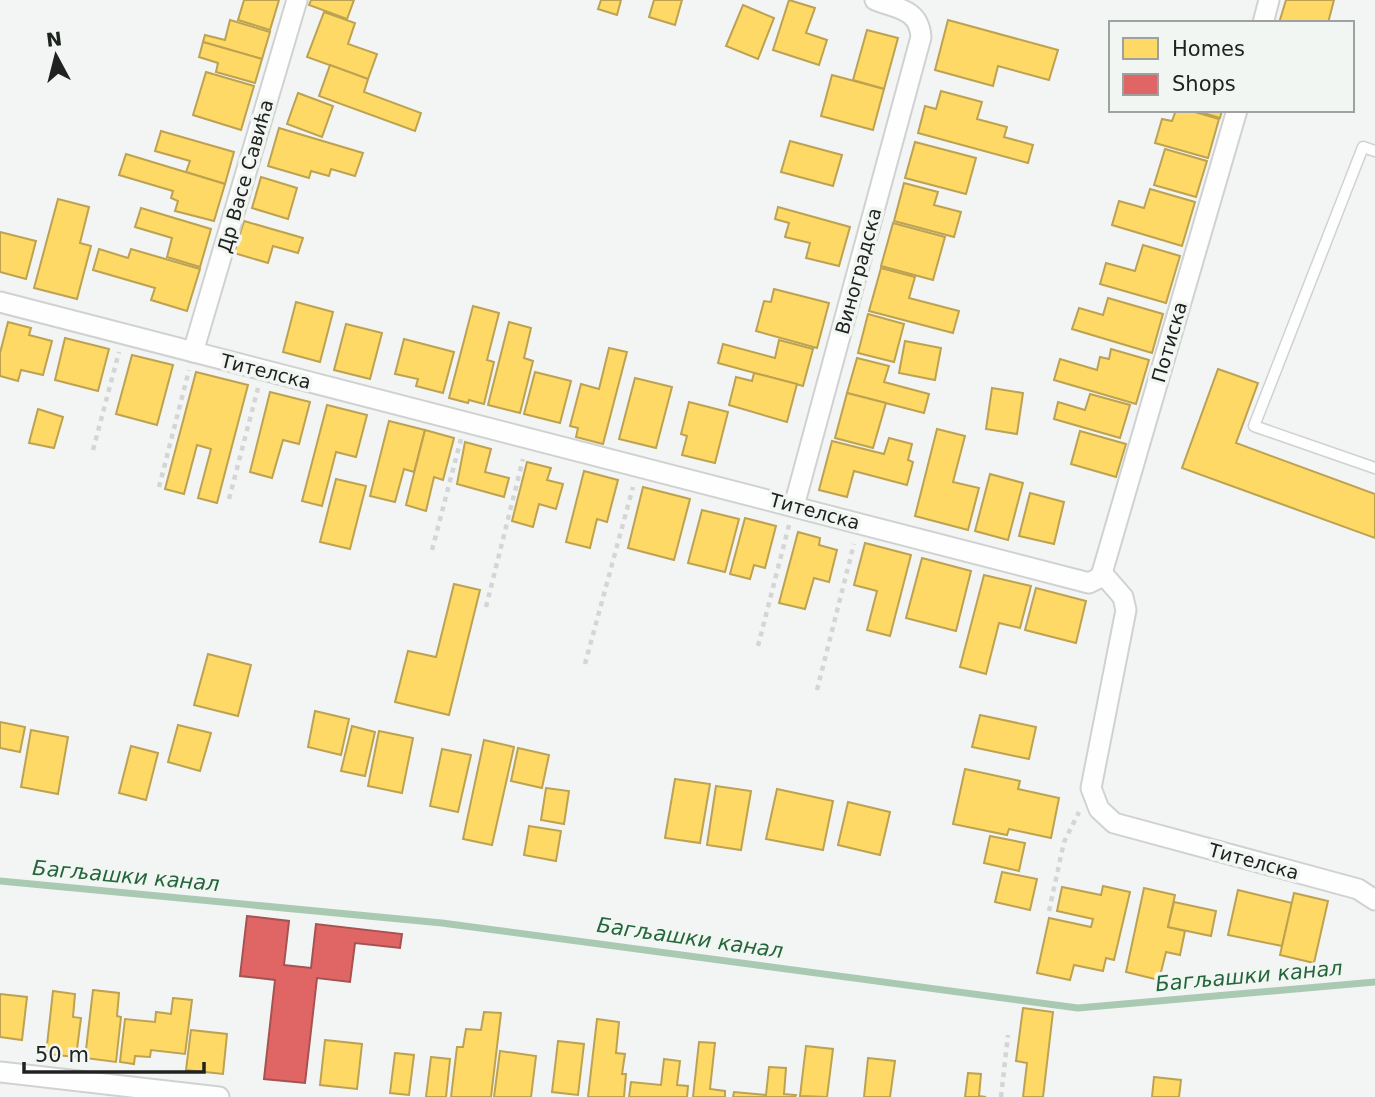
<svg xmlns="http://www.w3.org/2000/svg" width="1375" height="1097" viewBox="0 0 1375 1097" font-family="'DejaVu Sans',sans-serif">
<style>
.homes{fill:#ffd966;stroke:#bca251;stroke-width:2}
.shops{fill:#e06666;stroke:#a65251;stroke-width:2}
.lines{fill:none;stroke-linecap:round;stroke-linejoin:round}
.stream{stroke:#aac9b2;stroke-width:7}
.service-casing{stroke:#d0d2d1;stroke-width:13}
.minor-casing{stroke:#d0d2d1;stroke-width:23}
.path{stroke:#d4d6d5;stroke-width:4.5;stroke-dasharray:5 5;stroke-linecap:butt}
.service{stroke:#fdfefd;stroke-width:10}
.minor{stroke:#fdfefd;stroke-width:19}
.labels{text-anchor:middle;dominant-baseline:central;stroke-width:7;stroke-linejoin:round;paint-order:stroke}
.street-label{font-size:19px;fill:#202221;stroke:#f2f6f3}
.water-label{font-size:21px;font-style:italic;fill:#25653b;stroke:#f2f6f3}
</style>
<rect width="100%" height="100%" fill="#f3f5f4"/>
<g class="homes">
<polygon points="244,0 279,0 270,30 238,20"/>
<polygon points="311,0 354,0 347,19 309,5"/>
<polygon points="601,0 621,0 617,15 598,9"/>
<polygon points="654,0 682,0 675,25 649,17"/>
<polygon points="789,0 815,8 806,33 827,40 819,65 773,50"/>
<polygon points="1286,0 1334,0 1328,23 1279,23"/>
<polygon points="743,5 774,18 758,59 726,46"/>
<polygon points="324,12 355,23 348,44 377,54 368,79 307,57"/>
<polygon points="230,20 270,32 262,59 203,42 205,35 225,40"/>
<polygon points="948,20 1058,50 1049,80 998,66 993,86 935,70"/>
<polygon points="867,30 898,38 884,89 853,80"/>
<polygon points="203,42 262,59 255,83 216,72 218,63 199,57"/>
<polygon points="330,65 368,79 364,92 421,113 415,131 319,96"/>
<polygon points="206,72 254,86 241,130 193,115"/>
<polygon points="832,75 884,89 873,130 821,116"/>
<polygon points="941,91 982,102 977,119 1007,127 1004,137 1033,145 1028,163 918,133 925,106 936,109"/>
<polygon points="298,93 333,106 322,137 287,124"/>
<polygon points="1176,110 1188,110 1219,119 1208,158 1155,143 1162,119 1172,121"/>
<polygon points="1193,110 1222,110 1220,118"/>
<polygon points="279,128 363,153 355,176 331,169 329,176 311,171 309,178 268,166"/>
<polygon points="161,131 234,152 225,184 186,172 190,161 155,151"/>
<polygon points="790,141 842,155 833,186 781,172"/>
<polygon points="915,142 976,158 966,194 905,178"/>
<polygon points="1165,149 1207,161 1196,197 1154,185"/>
<polygon points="126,154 225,184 214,221 175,211 178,201 171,198 173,191 119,175"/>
<polygon points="261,177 297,188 288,219 252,208"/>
<polygon points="904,183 938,192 934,205 961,212 954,237 894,221"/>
<polygon points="1150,189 1195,202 1182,246 1112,225 1119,201 1144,208"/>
<polygon points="58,199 89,207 80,243 91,246 77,299 34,288"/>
<polygon points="778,207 850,227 839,266 806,258 810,243 785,237 789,223 775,219"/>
<polygon points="141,208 211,229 200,267 167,257 172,238 135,227"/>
<polygon points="244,221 303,238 298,253 273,246 268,263 234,253"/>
<polygon points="893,223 945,237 933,280 881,266"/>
<polygon points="0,232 36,241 26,279 0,272"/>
<polygon points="1143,245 1180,256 1166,303 1100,284 1106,263 1135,271"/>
<polygon points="99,249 128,258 131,249 200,269 187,311 151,300 155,288 93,270"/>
<polygon points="881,268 915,277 909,298 959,311 953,333 869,311"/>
<polygon points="774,289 829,303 817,348 756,331 764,301 771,302"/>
<polygon points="1108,298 1163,314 1152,353 1072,329 1079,308 1103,315"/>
<polygon points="296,302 333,312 320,362 283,352"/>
<polygon points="473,306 499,313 487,360 494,362 484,404 469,400 468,403 449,398"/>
<polygon points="868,314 904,324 894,362 858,353"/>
<polygon points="8,322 31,328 29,335 52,341 43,375 21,370 18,381 0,376 0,353"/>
<polygon points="509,322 531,328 524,358 533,361 520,413 488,405"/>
<polygon points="346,324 382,333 370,379 334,370"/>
<polygon points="65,338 109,349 98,391 55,380"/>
<polygon points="404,339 454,352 443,393 416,386 418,379 395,374"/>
<polygon points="779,340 813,349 803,386 718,363 723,344 775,358"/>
<polygon points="905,341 941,348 935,380 899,373"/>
<polygon points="609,348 627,352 603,444 576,437 578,428 570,426 581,384 599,389"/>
<polygon points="1111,349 1149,360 1136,404 1054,380 1060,359 1097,370 1100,357 1109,359"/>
<polygon points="132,355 173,365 157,425 116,414"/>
<polygon points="857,358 889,366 884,382 929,394 924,413 847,393"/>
<polygon points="1218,369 1258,383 1236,443 1375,494 1375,538 1182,468"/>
<polygon points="196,372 248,385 217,503 198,498 211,449 197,445 184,494 165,489"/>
<polygon points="535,372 571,381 560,423 524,414"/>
<polygon points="754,373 797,384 787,422 729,405 736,377 752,381"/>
<polygon points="635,378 672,387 656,448 619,439"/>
<polygon points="992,388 1023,393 1017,434 986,429"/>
<polygon points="270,392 310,402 299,444 283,440 272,478 250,472"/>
<polygon points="847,393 886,403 873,448 835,438"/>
<polygon points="1090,394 1130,405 1120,438 1054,419 1058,402 1085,410"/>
<polygon points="689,402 728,412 715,463 682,455 687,436 681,434"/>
<polygon points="327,405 367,415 356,457 336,452 322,506 302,501"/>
<polygon points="38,409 63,417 54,448 29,443"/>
<polygon points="389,421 425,430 414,472 404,469 395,502 370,496"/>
<polygon points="937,429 965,436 953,482 979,488 968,530 915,516"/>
<polygon points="425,430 454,438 443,480 434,477 426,511 406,505"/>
<polygon points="1080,431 1126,444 1116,477 1071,464"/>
<polygon points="889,438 912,444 908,460 913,462 907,485 854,471 847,497 819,490 832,441 884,454"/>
<polygon points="465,442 491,449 485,472 509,478 504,497 457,484"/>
<polygon points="527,462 551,468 547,480 563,484 556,509 539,504 533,527 512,521"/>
<polygon points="584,471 618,480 607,522 597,519 590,548 566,542"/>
<polygon points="990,474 1023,483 1008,540 975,531"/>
<polygon points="336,479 366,486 350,549 320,542"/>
<polygon points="643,487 690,499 674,560 628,548"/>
<polygon points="1030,493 1064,502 1054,544 1019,536"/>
<polygon points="702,510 739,519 725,572 688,563"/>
<polygon points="745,518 776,526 765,568 754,565 750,579 730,574"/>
<polygon points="798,532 820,538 819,545 837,550 829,582 814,578 805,609 779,603"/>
<polygon points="865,543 911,555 890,636 867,630 877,591 854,585"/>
<polygon points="922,558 971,571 956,631 906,618"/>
<polygon points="984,575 1031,586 1020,628 999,623 986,674 960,667"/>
<polygon points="454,584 480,590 449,715 395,702 408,651 436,657"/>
<polygon points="1036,588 1086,601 1076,643 1025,630"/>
<polygon points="208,654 251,665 238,716 194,705"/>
<polygon points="315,711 349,719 341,755 308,747"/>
<polygon points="980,715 1036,727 1029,759 972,747"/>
<polygon points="0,722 25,727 20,752 0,748"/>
<polygon points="178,725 211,733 200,771 168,762"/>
<polygon points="352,726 375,732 365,776 341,771"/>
<polygon points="31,730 68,737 58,794 21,787"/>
<polygon points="379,731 413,738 402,793 368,786"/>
<polygon points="484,740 514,747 492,845 463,839"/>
<polygon points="131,746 158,753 146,800 119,793"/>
<polygon points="518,748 549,755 542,788 511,781"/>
<polygon points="442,749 471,755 458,812 430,806"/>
<polygon points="965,769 1020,781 1018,789 1059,798 1051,838 1009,829 1007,835 953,824"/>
<polygon points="675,779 710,784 700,843 665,838"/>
<polygon points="716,786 751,791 741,850 707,845"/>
<polygon points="546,788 569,791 564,824 541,820"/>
<polygon points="777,789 833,801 823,850 766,839"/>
<polygon points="848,802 890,812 880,855 838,845"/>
<polygon points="529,826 561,831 556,861 524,855"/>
<polygon points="990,836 1025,843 1019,871 984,863"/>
<polygon points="1002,872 1037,879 1030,910 995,902"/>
<polygon points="1103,886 1130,892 1114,960 1106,958 1103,971 1074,965 1070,980 1037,973 1049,918 1091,927 1093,919 1057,911 1062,887 1101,895"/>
<polygon points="1144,888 1175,895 1168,927 1185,931 1180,955 1166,952 1159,980 1126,972"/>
<polygon points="1238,890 1292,903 1282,946 1228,935"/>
<polygon points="1294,893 1328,901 1314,963 1280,955"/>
<polygon points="1174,902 1216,911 1211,936 1168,927"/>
<polygon points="93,990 119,993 117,1016 121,1017 116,1062 85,1058"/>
<polygon points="53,991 75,994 73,1017 81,1018 76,1057 46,1054"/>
<polygon points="0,994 27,997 22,1040 0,1037"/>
<polygon points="173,998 192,1000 185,1054 151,1050 150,1057 135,1056 134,1064 120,1062 125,1019 155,1022 156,1012 171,1014"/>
<polygon points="1023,1008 1053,1012 1043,1097 1023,1097 1027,1063 1016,1061"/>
<polygon points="484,1012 501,1013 491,1097 451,1097 457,1047 463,1047 466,1029 481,1030"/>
<polygon points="597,1019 619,1022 616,1053 625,1054 622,1074 626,1074 624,1097 588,1097"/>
<polygon points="191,1030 227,1034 223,1074 186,1070"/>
<polygon points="325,1040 362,1044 357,1089 320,1085"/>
<polygon points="558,1041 584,1044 578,1095 552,1092"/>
<polygon points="699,1042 715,1043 710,1089 725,1091 725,1097 693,1097"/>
<polygon points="806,1046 833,1049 827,1097 800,1096"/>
<polygon points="500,1051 536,1056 531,1097 494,1097"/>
<polygon points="395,1053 414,1055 409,1095 390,1093"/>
<polygon points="431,1057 450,1059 446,1097 426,1097"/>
<polygon points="868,1058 895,1061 890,1097 864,1097"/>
<polygon points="664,1059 680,1061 677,1085 688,1086 687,1097 629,1097 631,1082 661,1085"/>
<polygon points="769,1067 786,1068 784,1094 796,1095 795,1097 733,1097 734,1092 766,1095"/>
<polygon points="968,1073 981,1074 979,1096 986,1097 965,1097"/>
<polygon points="1154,1077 1181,1080 1179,1097 1152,1097"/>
</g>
<polygon class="shops" points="247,916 289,921 284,965 311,968 316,924 402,934 400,948 355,943 350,982 317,978 305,1083 264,1079 275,980 240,976"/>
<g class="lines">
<polyline class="stream" points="0,881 442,923 1078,1008 1375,982"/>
<defs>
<polyline id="service" points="1375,151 1363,147 1254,426 1375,468"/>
<g id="minor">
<polyline points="1263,23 1269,0"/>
<polyline points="0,302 1089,583 1099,578 1102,573 1123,597 1126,610 1091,788 1099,809 1114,823 1358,889 1375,900"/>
<polyline points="193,352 297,0"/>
<path d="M 794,506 L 921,37 C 919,9 898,9 875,0"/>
<polyline points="1102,573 1237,110"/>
<polyline points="0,1072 219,1097"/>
</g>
</defs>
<use href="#service" class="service-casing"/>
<use href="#minor" class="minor-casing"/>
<g class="path">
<polyline points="93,450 119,352"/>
<polyline points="159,487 189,370"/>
<polyline points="229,499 258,388"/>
<polyline points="432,550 461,439"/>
<polyline points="486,607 523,459"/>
<polyline points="758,646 789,525"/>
<polyline points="585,664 633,487"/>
<polyline points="817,690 854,544"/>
<polyline points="1049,911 1064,842 1079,812"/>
<polyline points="1001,1097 1008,1035"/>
</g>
<use href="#service" class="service"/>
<use href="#minor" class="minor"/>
</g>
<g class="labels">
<g class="street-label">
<text transform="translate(245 176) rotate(-74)">Др Васе Савића</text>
<text transform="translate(858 271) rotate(-75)">Виноградска</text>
<text transform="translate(1169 342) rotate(-74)">Потиска</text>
<text transform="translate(266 371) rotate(14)">Тителска</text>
<text transform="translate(815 511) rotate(15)">Тителска</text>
<text transform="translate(1254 861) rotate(15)">Тителска</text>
</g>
<g class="water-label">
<text transform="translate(126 876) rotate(5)">Багљашки канал</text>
<text transform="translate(690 938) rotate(8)">Багљашки канал</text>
<text transform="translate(1249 976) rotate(-5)">Багљашки канал</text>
</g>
</g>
<rect x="1109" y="21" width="245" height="91" fill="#f2f6f3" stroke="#9ea19f" stroke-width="2"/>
<rect x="1123" y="38" width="35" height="21" fill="#ffd966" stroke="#9ea19f" stroke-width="2"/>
<text x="1172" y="56" font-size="21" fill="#202221">Homes</text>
<rect x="1123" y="74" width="35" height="21" fill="#e06666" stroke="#9ea19f" stroke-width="2"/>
<text x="1172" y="91" font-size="21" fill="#202221">Shops</text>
<g transform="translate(56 56) rotate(353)" stroke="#f2f6f3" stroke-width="5" paint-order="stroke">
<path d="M0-5L12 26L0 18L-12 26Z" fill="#202221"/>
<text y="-10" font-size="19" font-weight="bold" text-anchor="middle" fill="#202221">N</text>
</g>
<path d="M24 1062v10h180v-10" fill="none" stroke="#202221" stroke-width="3.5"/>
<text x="35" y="1062" font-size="21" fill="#202221" stroke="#f2f6f3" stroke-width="5" paint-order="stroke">50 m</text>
</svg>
